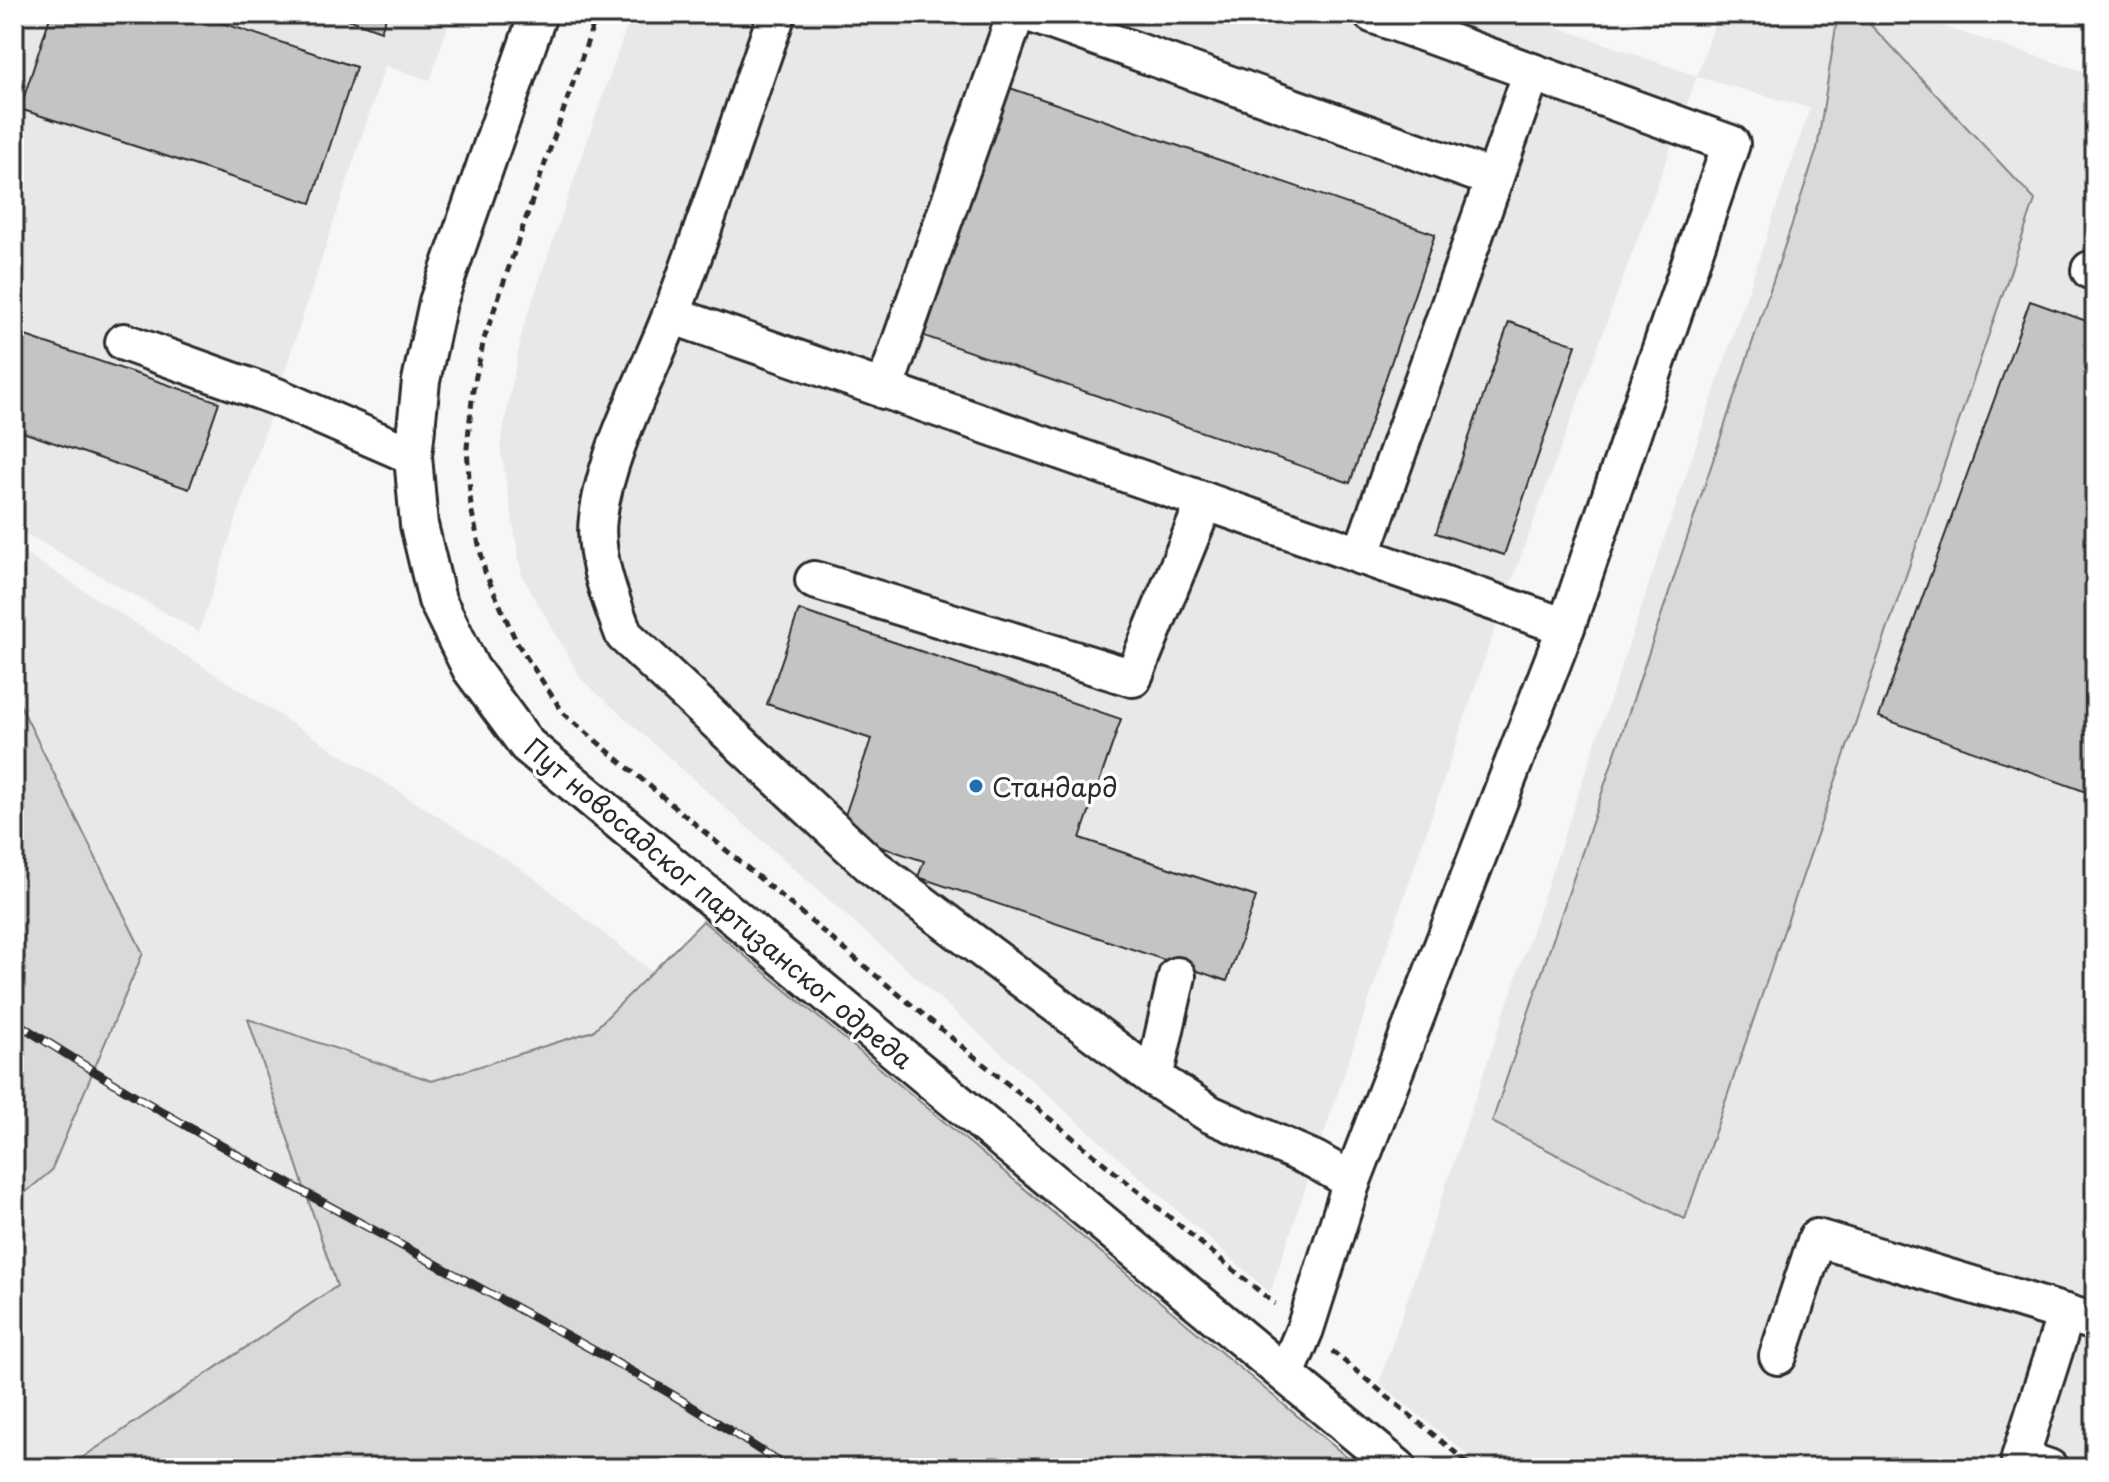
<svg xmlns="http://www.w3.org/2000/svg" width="2109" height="1482" viewBox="0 0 2109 1482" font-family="'Playpen Sans',sans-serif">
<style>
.built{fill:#e8e8e8}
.green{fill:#d9d9d9;stroke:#828282;stroke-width:2}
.building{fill:#c4c4c4;stroke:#2b2b2b;stroke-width:2}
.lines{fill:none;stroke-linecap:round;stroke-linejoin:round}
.minor-casing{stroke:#2b2b2b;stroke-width:42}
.path{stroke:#2b2b2b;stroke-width:5;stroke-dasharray:8 6;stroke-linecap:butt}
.minor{stroke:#fff;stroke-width:36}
.rail-casing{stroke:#2b2b2b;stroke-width:9}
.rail{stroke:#fff;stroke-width:6;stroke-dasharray:18;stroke-linecap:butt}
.poi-dot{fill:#1f6fb2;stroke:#fff;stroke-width:3}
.labels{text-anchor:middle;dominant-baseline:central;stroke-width:7;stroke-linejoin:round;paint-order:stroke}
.poi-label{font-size:26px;fill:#2b2b2b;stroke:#fff;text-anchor:start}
.street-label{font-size:26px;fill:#2b2b2b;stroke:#fff}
</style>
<rect width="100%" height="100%" fill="#f7f7f7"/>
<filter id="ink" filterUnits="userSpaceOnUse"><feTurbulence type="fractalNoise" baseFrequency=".0125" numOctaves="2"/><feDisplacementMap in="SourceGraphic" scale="16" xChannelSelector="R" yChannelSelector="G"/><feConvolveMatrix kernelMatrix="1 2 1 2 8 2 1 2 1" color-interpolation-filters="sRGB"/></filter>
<g filter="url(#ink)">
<g class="built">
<polygon points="14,14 452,14 430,80 385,66 199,632 14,527"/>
<polygon points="631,14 1520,14 1697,76 1718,14 1904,14 2095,75 2095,1468 1484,1468 1379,1383 1810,108 1697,77 1503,605 1270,1293 582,680 522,576 500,446 523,328"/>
<polygon points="14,546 530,875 1278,1468 14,1468"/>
</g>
<g class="green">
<polygon points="1837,20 1866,20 2035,200 1685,1219 1492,1122 1817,149"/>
<polygon points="14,693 143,953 51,1171 14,1202"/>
<polygon points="703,921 1360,1468 67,1468 337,1286 248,1019 432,1081 593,1031"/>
</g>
<g class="building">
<polygon points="51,14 130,14 136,16 137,14 195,14 356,67 311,203 20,109"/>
<polygon points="334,14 387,14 381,31"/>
<polygon points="1010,88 1435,234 1350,483 924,336"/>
<polygon points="2030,301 2095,324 2095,795 1879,717"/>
<polygon points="1509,322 1576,345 1504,555 1436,533"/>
<polygon points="14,332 219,402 189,489 14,429"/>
<polygon points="799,610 1121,719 1080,838 1256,897 1227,981 918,877 924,861 839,833 871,739 767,704"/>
</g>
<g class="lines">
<defs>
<g id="minor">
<polyline points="538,14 438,302 421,381 413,456 419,525 437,600 471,669 527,745 1398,1468"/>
<path d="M 777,14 C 741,115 709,218 670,318 C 646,380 606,452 598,518 C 593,556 611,600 624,635 L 873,867 L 1154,1078 L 1210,1114 L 1315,1160 L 1352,1181"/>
<polyline points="1032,14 1494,179"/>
<polyline points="2090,270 2095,271"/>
<polyline points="671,315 1566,627"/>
<polyline points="124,342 277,397 413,456"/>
<polyline points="884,390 1016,14"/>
<polyline points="1361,556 1532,72"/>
<polyline points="814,580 1133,678 1205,501"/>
<polyline points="1154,1078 1177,976"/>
<polyline points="1778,1356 1817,1238 2095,1322"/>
<polyline points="1286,1374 1305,1329 1352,1181 1566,627 1731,144 1372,14"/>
<polyline points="2049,1468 2020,1458 2066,1313"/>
</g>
</defs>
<use href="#minor" class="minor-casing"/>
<g class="path">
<polyline points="597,14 484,339 473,390 467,448 471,508 485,572 517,643 564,714 857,960 1275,1304"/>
<polyline points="1332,1351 1474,1468"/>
</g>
<use href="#minor" class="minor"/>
<defs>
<path id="rail" d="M 14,1021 C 220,1154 440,1263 654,1384 C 700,1410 743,1440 788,1468"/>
</defs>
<use href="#rail" class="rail-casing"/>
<use href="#rail" class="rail"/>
</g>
</g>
<circle class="poi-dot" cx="976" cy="786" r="8"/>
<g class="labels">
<g class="poi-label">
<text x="992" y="786">Стандард</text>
</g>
<g class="street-label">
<text transform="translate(719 903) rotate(40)">Пут новосадског партизанског одреда</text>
</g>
</g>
<rect width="2109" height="1482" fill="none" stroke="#fff" stroke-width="48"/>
<rect x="24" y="24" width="2061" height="1434" fill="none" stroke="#2b2b2b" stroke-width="3" filter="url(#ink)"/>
</svg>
